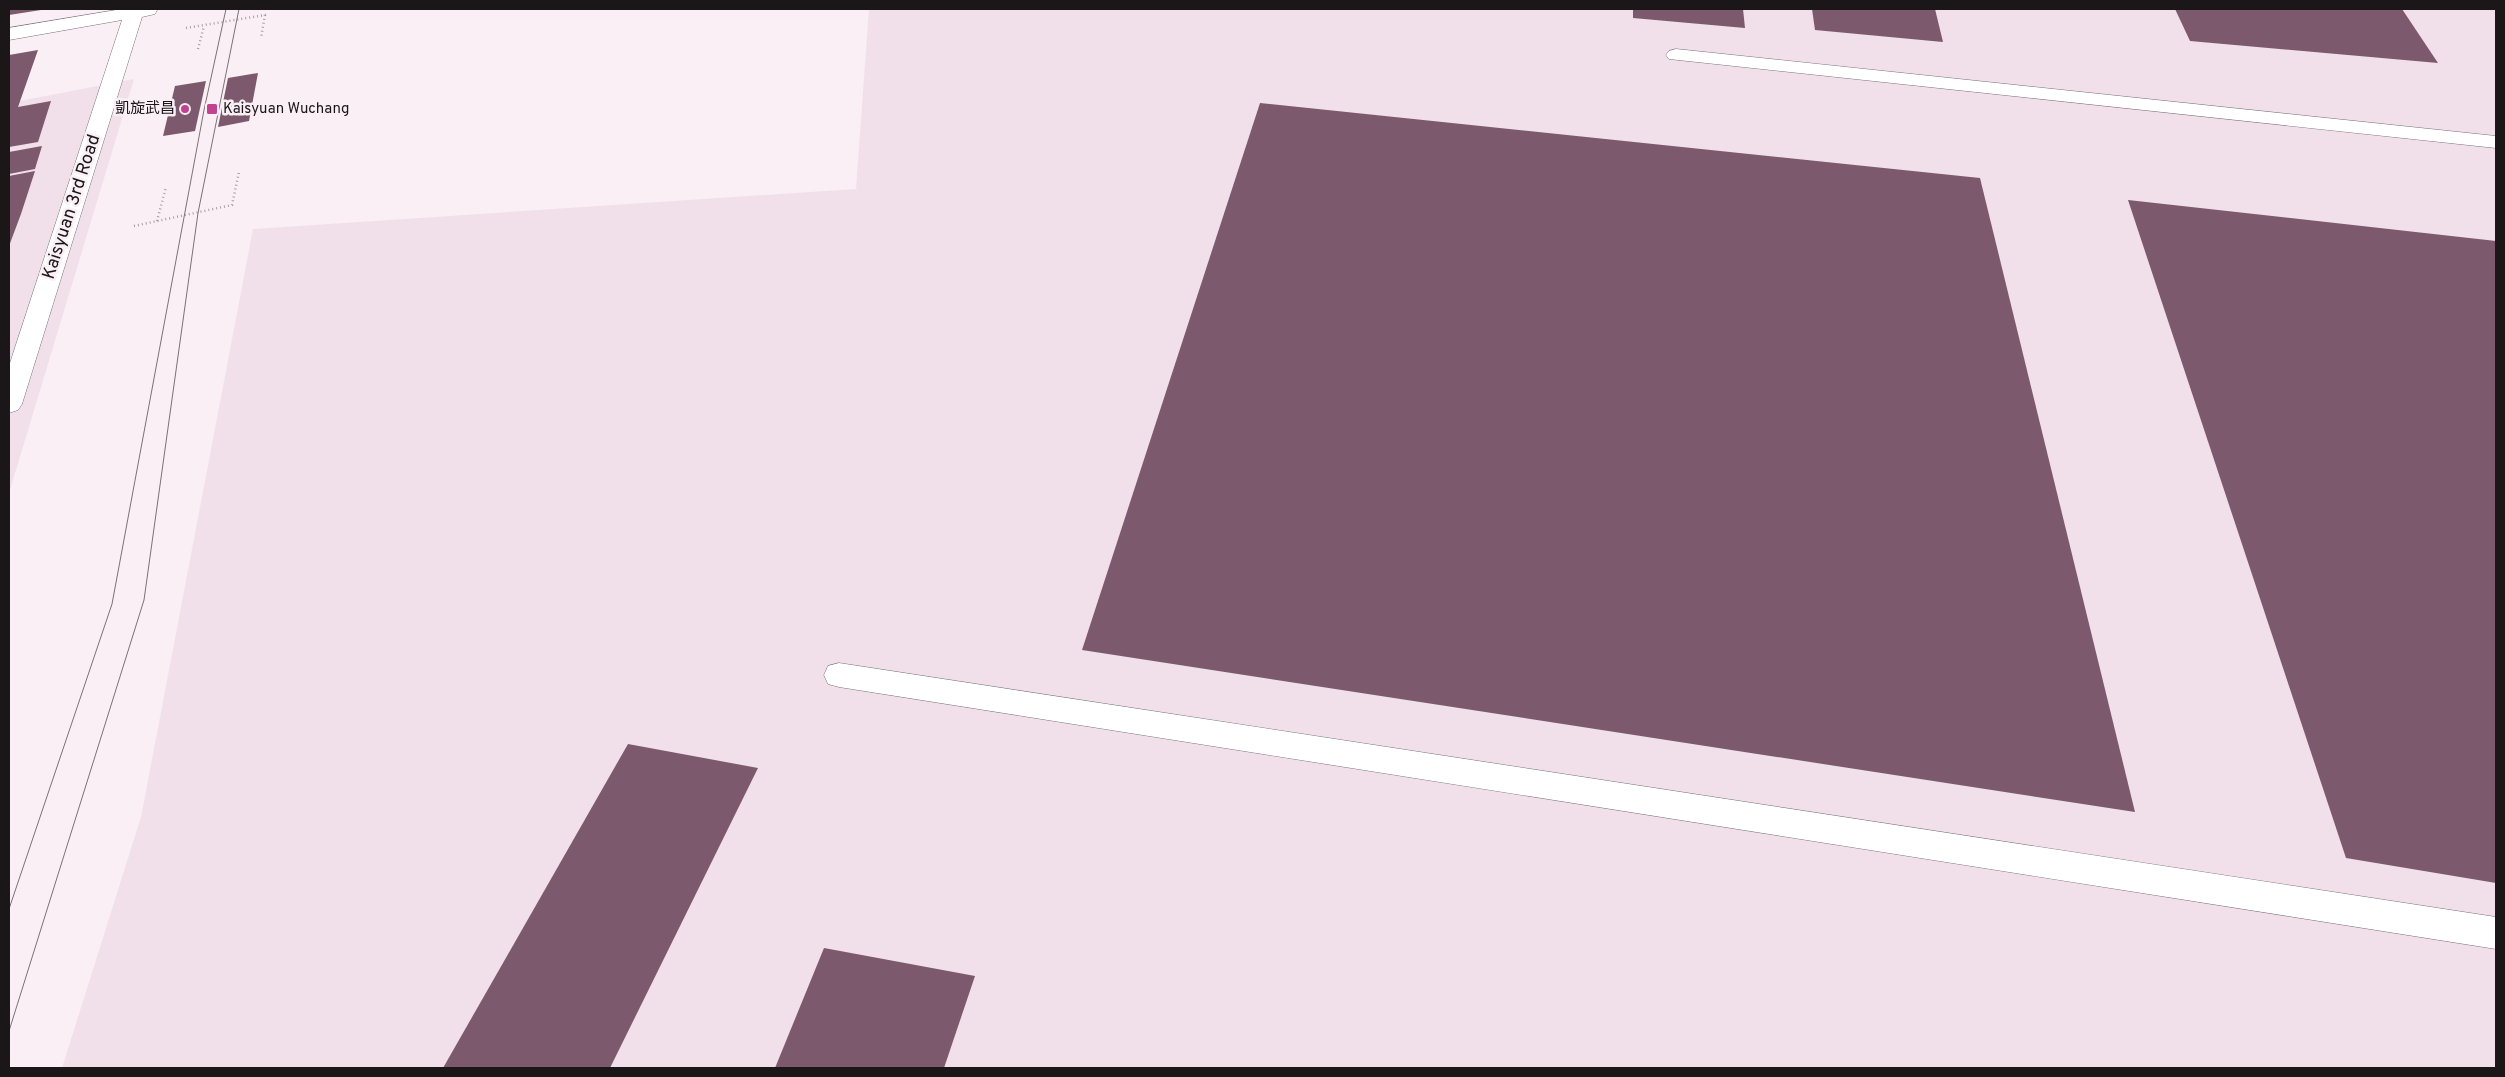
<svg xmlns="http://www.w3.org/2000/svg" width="2505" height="1077" viewBox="0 0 2505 1077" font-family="Overpass,'Noto Sans TC',sans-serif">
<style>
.built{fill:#f1e0e9}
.building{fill:#7c596c}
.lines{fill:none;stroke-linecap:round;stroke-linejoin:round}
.minor-casing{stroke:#7a7176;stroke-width:1}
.path{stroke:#a8a0a4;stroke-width:2.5;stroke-dasharray:1 3;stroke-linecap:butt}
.minor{fill:#fff;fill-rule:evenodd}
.tram{stroke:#797276;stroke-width:1}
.poi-dot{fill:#c04291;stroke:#f9eff4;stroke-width:2}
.labels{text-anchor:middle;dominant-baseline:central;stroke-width:5;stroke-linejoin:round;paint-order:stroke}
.far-poi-label{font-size:15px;fill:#1b1719;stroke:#f9eff4;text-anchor:end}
.street-label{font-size:18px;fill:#1b1719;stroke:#f9eff4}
</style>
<rect width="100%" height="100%" fill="#f9eff4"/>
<g class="built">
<polygon points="869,9 2496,9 2496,1068 62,1068 141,817 253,229 856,189"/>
<polygon points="134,79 9,493 9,103"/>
</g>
<g class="building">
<polygon points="9,9 40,9 41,10 9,15"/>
<polygon points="1633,9 1743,9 1745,28 1633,18"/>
<polygon points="1812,9 1935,9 1943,42 1815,30"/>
<polygon points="2175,9 2402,9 2438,63 2190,41"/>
<polygon points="38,50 18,107 51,101 38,142 9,147 9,55"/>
<polygon points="258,73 249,121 218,127 228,78"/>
<polygon points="206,81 195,131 163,136 175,86"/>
<polygon points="1260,103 1980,178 2135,812 1082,650"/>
<polygon points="42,146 35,169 9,174 9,152"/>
<polygon points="35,171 21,214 9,246 9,176"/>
<polygon points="2128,200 2496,241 2496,883 2346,858"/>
<polygon points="628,744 758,768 610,1068 443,1068"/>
<polygon points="824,948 975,976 944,1068 775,1068"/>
</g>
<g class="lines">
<defs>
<g id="minor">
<polygon points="122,9 157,10 155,14 142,17 22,404 18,410 9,413 9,366 122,20 9,40 9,28"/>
<polygon points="1676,49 2496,136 2496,148 1669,59 1666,55 1669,51"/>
<polygon points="839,663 2496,917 2496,949 839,687 828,684 824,675 828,666"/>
</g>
</defs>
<use href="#minor" class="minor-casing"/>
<g class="path">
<polyline points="186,28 265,15 261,38"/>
<polyline points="198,49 204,26"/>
<polyline points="157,221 166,187"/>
<polyline points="134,226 232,205 239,172"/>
</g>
<use href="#minor" class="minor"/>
<g class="tram">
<polyline points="9,909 112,604 204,110 226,9"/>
<polyline points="9,1031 144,600 198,213 239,9"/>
</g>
</g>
<g class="poi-dot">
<circle cx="185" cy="109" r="5"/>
<rect x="206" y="103" width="12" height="12" rx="2.5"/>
</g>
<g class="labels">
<g class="far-poi-label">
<text x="175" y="109">凱旋武昌</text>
<text x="223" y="109" text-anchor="start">Kaisyuan Wuchang</text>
</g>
<g class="street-label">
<text transform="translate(72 207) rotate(-72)">Kaisyuan 3rd Road</text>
</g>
</g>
<rect width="2505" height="1077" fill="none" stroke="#1b1719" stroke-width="20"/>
</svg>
